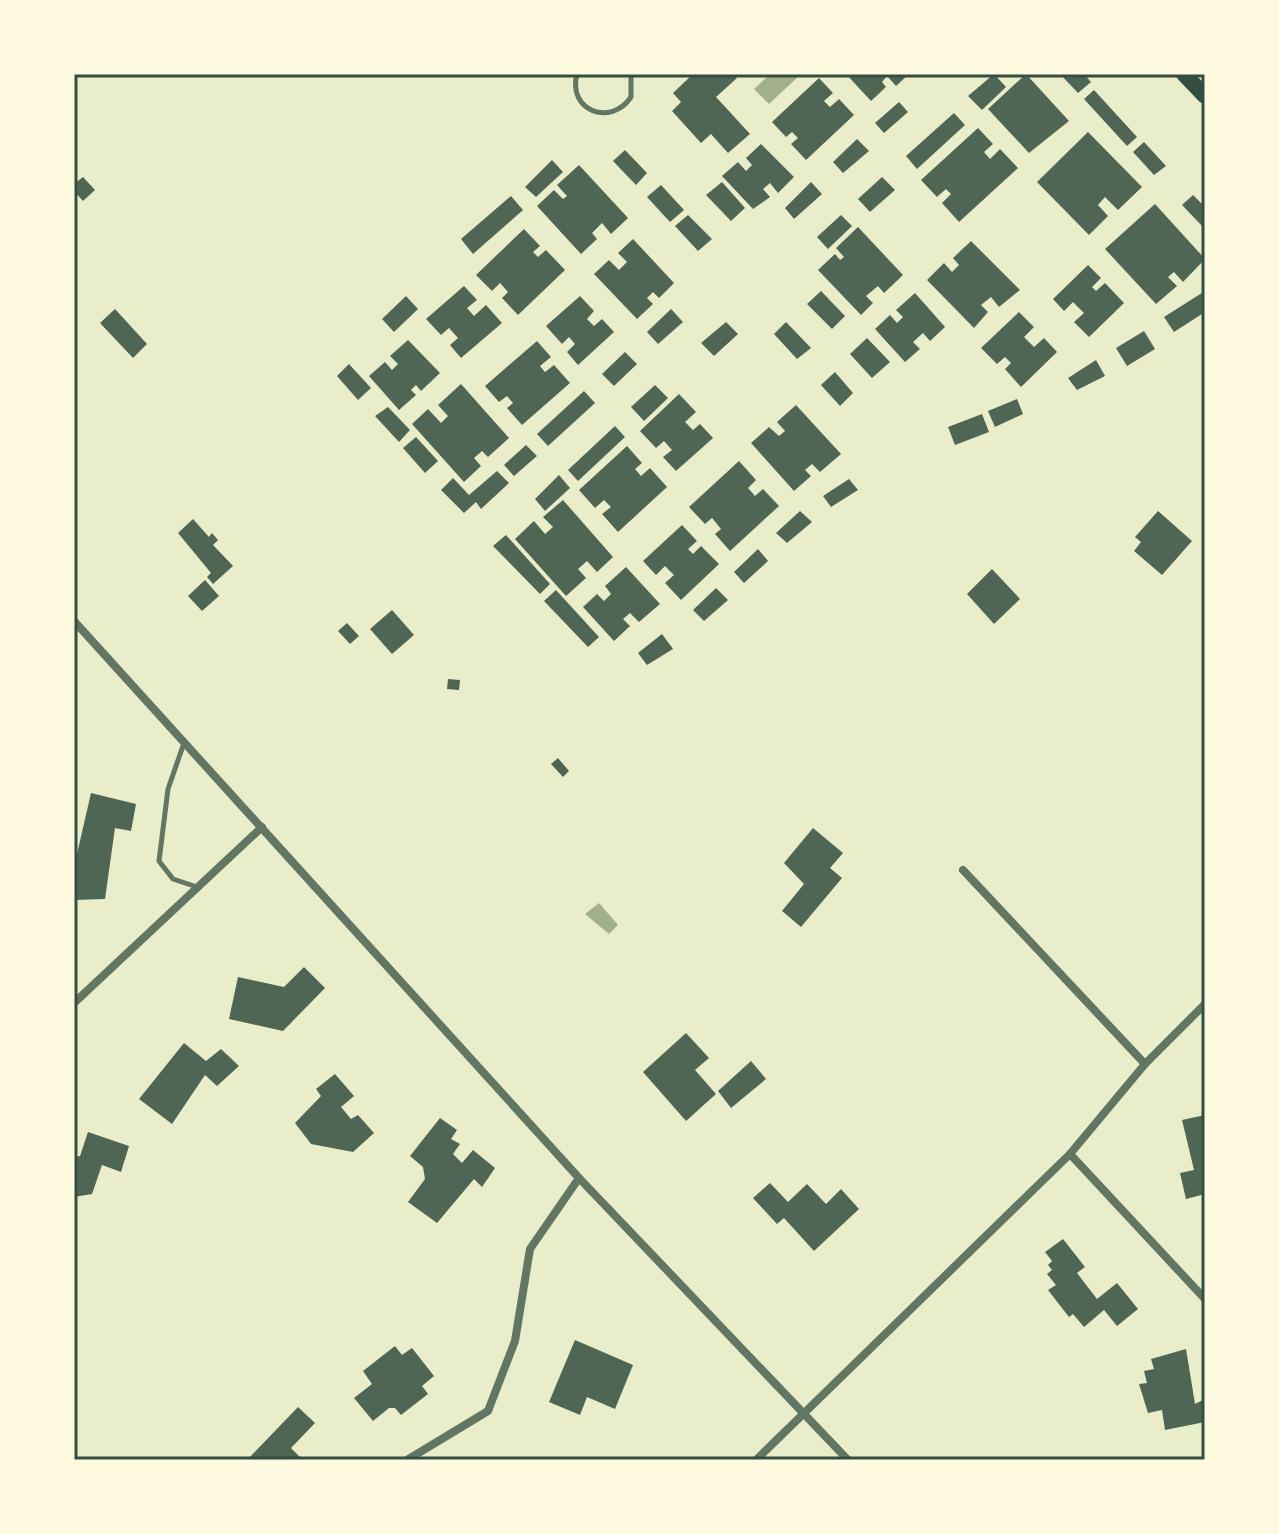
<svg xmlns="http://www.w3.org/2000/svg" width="1279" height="1534" viewBox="0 0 1279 1534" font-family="'Source Serif 4',serif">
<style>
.water{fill:#a3b18a}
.building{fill:#4f6655}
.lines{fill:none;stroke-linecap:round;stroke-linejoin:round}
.service{stroke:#617663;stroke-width:5}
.minor{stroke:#617663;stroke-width:8}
.primary{stroke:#344e41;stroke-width:16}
.neatline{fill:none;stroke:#344e41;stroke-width:3}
</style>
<rect width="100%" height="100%" fill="#e9edc9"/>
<g class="water">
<polygon points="764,74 801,74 769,104 754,89 767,77"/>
<polygon points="599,903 618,925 609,934 585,914"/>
</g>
<g class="building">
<polygon points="693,74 733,74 737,78 716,97 750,134 728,153 711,134 701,143 672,111 681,102 673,93"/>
<polygon points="846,74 909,74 896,86 887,76 882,82 886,87 871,101"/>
<polygon points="994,74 1006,87 982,110 968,96"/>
<polygon points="1026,74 1069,121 1029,153 988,109"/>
<polygon points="1060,74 1084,74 1091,82 1078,93"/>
<polygon points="819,78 833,93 824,101 830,107 839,99 854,115 806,160 791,144 798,138 792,132 786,137 772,122"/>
<polygon points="1094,90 1137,137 1127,146 1084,99"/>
<polygon points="899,102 908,112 884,133 875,123"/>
<polygon points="954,113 965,125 917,169 906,156"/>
<polygon points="978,128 993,144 984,152 990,159 1000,149 1018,168 959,222 942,203 951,194 946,189 937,197 921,180"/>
<polygon points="1088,132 1142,187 1118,210 1105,197 1098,205 1108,216 1089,235 1037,182"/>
<polygon points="857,139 869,151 843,173 833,162"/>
<polygon points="1144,142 1166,166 1154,175 1133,152"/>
<polygon points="761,144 794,177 778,193 770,183 763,189 770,197 753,209 722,176 738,162 746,171 752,165 746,158"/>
<polygon points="625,150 647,173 636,185 613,161"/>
<polygon points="552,160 563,172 536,197 525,187"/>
<polygon points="579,165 628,218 611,234 602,223 592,233 597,239 581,254 537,206 554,190 563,199 567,196 557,185"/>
<polygon points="83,177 95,190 83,201 74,191 74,184"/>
<polygon points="882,177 895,190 870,212 858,199"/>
<polygon points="722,182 745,208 731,221 706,195"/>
<polygon points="811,182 822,194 794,219 785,208"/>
<polygon points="661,185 684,210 670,222 647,197"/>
<polygon points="1193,195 1205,207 1205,229 1182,205"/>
<polygon points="511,196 523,210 473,254 461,239"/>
<polygon points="1155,204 1205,259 1183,282 1174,272 1168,277 1177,286 1156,304 1105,249"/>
<polygon points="688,215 712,239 698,251 675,226"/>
<polygon points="841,215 852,226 828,249 817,237"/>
<polygon points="858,227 903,275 884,293 878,286 866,296 873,303 861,315 818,270 835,254 840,260 844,257 836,248"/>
<polygon points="524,229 540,246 533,252 538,257 546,250 565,270 518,315 502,298 508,292 500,283 492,291 476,275"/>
<polygon points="633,239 674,283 659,298 653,292 647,298 653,304 637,319 594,274 609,260 619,270 627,262 618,253"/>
<polygon points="971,241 1020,290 999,307 991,297 981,305 988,312 974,328 927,280 944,263 952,272 959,265 953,258"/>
<polygon points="1088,265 1101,278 1092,287 1096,291 1105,283 1124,303 1089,337 1074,322 1084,313 1073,302 1064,311 1053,299"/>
<polygon points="464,286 477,300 467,308 474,316 486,305 502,323 461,358 450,345 458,338 449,328 441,335 426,319"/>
<polygon points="821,291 845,316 832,329 807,304"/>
<polygon points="1205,291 1205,312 1174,332 1164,317"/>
<polygon points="915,293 945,327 930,341 923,333 913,342 920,349 905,362 875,329 890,315 897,323 903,317 896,310"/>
<polygon points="406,296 418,309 394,332 382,319"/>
<polygon points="580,296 594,311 587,319 594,326 602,319 614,332 578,365 567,352 575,344 569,337 562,344 546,326"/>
<polygon points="115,309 147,344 133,358 100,323"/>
<polygon points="671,309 683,322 658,344 647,332"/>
<polygon points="1019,312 1034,327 1024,337 1034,347 1044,338 1057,352 1021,387 1005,369 1011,363 1005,357 997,364 981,348"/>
<polygon points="726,322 738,334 714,356 701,343"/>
<polygon points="786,322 811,348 797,359 774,334"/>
<polygon points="1144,331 1155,349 1127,366 1116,348"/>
<polygon points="867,338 890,362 872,378 850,354"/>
<polygon points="408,340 440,373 421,391 416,385 411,390 416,395 399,410 369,376 385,362 392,370 398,364 390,356"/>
<polygon points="537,341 551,357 540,366 545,372 554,365 570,383 522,425 507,408 513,403 507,396 499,402 485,386"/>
<polygon points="625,352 637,364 614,386 602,374"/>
<polygon points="1096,360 1105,376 1077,390 1068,378"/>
<polygon points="349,364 371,388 358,400 337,376"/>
<polygon points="835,372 853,393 840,406 821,385"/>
<polygon points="461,384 509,438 488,457 482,451 474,458 481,466 464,482 412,424 428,409 441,423 448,416 438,405"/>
<polygon points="655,385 668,398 644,421 631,407"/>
<polygon points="584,391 595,403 548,446 537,434"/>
<polygon points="679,394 696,412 685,422 693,430 700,424 713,438 676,471 663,457 672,450 664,441 656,448 640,431"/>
<polygon points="1017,399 1023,414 995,427 988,411"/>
<polygon points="796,405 841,454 820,472 812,464 805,470 811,476 794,491 751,443 769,427 779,436 785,431 777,422"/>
<polygon points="388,407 410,430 399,442 375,416"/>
<polygon points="982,414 989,432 955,445 948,427"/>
<polygon points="615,426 625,437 578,481 568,470"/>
<polygon points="416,437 438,461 425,473 403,448"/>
<polygon points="526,445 537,456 514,476 504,465"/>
<polygon points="627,446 642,463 635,469 641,476 650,468 667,487 618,532 602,514 611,507 604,500 595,508 579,490"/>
<polygon points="739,461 756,480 748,488 755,496 763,489 779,506 730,551 715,534 721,529 712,518 705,524 689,507"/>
<polygon points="497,471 509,483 481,509 476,502 464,513 441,490 453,478 469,495"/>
<polygon points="559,475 570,488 545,511 535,499"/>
<polygon points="849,479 858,490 831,507 823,496"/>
<polygon points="563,500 613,557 597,572 587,561 578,569 586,578 566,596 515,539 534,521 545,534 553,527 543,517"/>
<polygon points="800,511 812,522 787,543 776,533"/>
<polygon points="1158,511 1192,541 1162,575 1134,551 1141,542 1135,537"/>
<polygon points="193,519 209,537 212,533 218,540 213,545 233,566 213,584 207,577 211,573 178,533"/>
<polygon points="682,525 697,541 688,549 693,554 701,546 719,564 681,600 665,583 674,575 665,566 656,575 643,561"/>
<polygon points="506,535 550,584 540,594 493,546"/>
<polygon points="758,549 768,561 744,583 734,572"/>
<polygon points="626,567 660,604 639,622 630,613 623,619 630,626 614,641 583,607 597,594 604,601 611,594 605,586"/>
<polygon points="992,569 1020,599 994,624 967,594"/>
<polygon points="205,580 219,596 202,611 188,596"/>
<polygon points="716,588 728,600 704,621 693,610"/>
<polygon points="556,590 599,637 588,647 544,601"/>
<polygon points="392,610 414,635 392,654 370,629"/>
<polygon points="347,623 359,636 350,644 338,631"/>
<polygon points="662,634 673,649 647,665 638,653"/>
<polygon points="448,679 460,680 459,690 447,689"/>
<polygon points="558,758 569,771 563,777 551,764"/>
<polygon points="91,793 136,804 131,831 115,828 105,899 74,900 74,867"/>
<polygon points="813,828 843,853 830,868 842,878 801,927 782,911 804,884 784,863"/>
<polygon points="304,967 325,988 283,1031 229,1019 238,977 284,987"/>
<polygon points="686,1033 709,1058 695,1070 716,1094 686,1121 643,1072"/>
<polygon points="184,1043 206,1061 221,1049 239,1066 217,1086 205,1075 172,1124 139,1099"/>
<polygon points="751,1061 766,1079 731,1108 718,1091"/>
<polygon points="335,1074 354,1096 341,1107 351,1119 358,1115 374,1133 353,1152 311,1144 295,1123 321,1096 316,1089"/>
<polygon points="1205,1115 1205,1194 1186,1199 1180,1173 1194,1170 1182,1120"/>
<polygon points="440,1118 457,1130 451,1139 460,1144 453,1154 462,1163 473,1150 495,1168 482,1187 474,1179 437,1223 408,1202 425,1179 423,1167 410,1156"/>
<polygon points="88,1132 129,1146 121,1172 102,1165 92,1194 74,1197 74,1157 80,1156"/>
<polygon points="770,1183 788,1202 807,1184 826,1204 841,1189 859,1209 814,1251 784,1218 777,1224 753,1198"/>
<polygon points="1063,1239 1085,1267 1077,1273 1097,1299 1117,1283 1138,1309 1117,1326 1104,1310 1084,1327 1073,1314 1069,1317 1048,1290 1056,1285 1047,1274 1052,1270 1048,1265 1052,1261 1045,1252"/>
<polygon points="575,1340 633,1365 615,1409 587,1397 580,1415 549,1402"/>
<polygon points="395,1346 402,1355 412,1348 434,1376 422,1386 428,1394 401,1415 395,1408 389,1408 373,1421 354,1398 372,1384 363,1371"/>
<polygon points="1186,1349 1195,1404 1205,1399 1205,1422 1165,1430 1162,1410 1148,1413 1139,1384 1147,1383 1144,1371 1154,1369 1151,1359"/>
<polygon points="298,1407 315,1423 291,1448 303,1460 247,1460"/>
</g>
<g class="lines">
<g class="service">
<path d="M 577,74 C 567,111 611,127 631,97 L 631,74"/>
<polyline points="184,743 168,789 159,861 173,879 197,887"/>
</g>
<g class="minor">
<polyline points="74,621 579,1178 848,1460"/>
<polyline points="963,870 1145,1064"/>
<polyline points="74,1003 262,827"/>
<polyline points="1070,1154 1205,1299"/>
<polyline points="407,1460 488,1411 515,1341 530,1249 579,1178"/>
<polyline points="756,1460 1070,1154 1145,1064 1205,1004"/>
</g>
<polyline class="primary" points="1184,74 1205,96"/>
</g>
<rect width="1279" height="1534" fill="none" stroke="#fefae0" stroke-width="152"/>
<rect x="76" y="76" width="1127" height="1382" class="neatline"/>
</svg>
